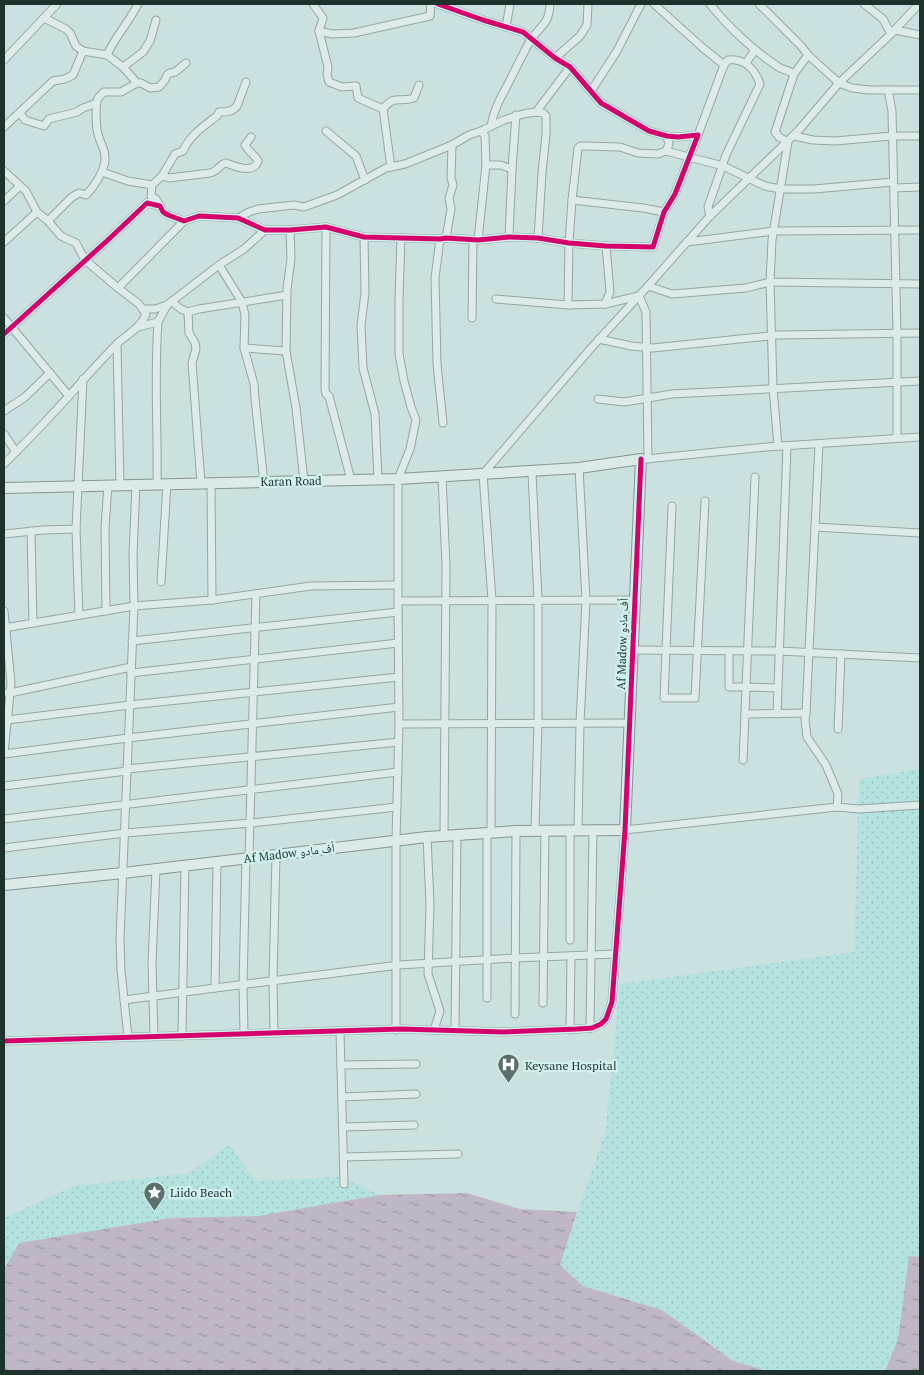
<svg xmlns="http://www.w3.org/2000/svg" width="924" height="1375" viewBox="0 0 924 1375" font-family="'PT Serif','Noto Naskh Arabic',serif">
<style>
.sand{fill:url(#sand-dots)}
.water{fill:url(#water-ripples)}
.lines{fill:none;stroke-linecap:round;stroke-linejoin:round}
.street-casing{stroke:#94a6a3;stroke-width:9}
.secondary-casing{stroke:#859593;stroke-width:12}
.street{stroke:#dceae8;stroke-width:7}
.secondary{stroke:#dceae8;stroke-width:10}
.cycleway-casing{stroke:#d1f1ef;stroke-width:8}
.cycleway{stroke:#d6006c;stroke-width:5}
.labels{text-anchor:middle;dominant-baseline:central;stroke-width:4.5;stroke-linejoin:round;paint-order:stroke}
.street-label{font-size:12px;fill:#1e322c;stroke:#d1f1ef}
.poi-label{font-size:12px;fill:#1e322c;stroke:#d1f1ef;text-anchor:start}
</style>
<defs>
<pattern id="sand-dots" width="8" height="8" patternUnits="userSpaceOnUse" patternTransform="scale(1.25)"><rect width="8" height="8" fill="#b4e2df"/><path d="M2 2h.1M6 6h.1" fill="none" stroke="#9ac2c0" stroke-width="1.8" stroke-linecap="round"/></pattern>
<pattern id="water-ripples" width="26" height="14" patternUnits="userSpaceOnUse" patternTransform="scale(1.25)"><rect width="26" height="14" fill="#bfb6c6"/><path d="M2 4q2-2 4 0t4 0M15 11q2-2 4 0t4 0" fill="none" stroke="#9b95a1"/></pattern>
</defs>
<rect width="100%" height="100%" fill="#cbe1df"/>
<g class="sand">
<polygon points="920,769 920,1257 909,1256 898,1339 885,1371 767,1371 733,1361 662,1310 583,1286 560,1265 577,1212 605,1134 620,984 854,952 859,779"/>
<polygon points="229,1144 255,1181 341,1177 380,1195 258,1216 171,1218 19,1243 4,1269 4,1218 74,1186 190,1173"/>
</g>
<g class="water">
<polygon points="467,1193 520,1209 577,1212 560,1265 583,1286 662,1310 733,1361 767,1371 4,1371 4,1269 19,1243 171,1218 258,1216 380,1195"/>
<polygon points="909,1256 920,1257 920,1371 885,1371 898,1339"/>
</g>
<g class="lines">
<defs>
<g id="street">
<polyline points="313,4 323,18 319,31 328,67 327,74 329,82 342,87 356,86 358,98 383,109"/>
<path d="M 654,4 L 703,48 L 724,65 L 728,60 C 745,58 755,70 760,84 L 726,155 L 708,207 L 710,216"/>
<path d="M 710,4 C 728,27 755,52 780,68 C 785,70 790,71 794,74"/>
<polyline points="759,4 802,47 808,55 839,83 852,88 869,90 920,90"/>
<polyline points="864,4 883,19 891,34"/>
<polyline points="44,18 66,29 70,33 76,46 83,51 107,55 123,67 137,83 141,83 150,88 159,87 165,80 167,75 170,73 175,72 186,63"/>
<polyline points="506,27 510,4"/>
<polyline points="895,30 920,35"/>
<polyline points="319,31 332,34 354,33 430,16 431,4"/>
<path d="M 107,55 C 115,37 129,22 138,4"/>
<polyline points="808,55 794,74 776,129 775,132 779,137 788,142 772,240 770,282 920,284"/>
<polyline points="555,58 580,36 587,25 588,4"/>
<polyline points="4,60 57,4"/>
<polyline points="746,63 755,50"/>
<polyline points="123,67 143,52 150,41 156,20"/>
<polyline points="888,90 892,111 897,334 897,438"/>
<polyline points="591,91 617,51 641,4"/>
<polyline points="536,112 543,113 546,116 546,134 542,173 538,238"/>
<polyline points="20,113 25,120 44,126 49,119 77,112 83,108 97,103"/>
<path d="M 491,126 C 495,104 503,95 512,76 C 518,64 524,52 530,41 C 540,25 549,26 550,4"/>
<polyline points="4,127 53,81 65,79 73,75 83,51"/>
<polyline points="326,131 356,156 365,180"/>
<polyline points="481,131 485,136 486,165"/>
<polyline points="698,135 724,65"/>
<polyline points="794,136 813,140 835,141 892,136 920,136"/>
<polyline points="666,151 723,166 765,186 780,189 814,189 893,182"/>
<path d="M 391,167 L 383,109 C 395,94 398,103 414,98 L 419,85"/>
<path d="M 4,171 L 26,191 L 37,212 L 48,221 L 61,236 L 76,243 L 85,260 L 118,288 L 139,304 L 146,314 C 141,328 127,334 117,344 C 92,369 69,397 44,423 C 31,437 17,451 4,464"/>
<polyline points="102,172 128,181 152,185"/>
<path d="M 162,176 L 169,178 L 210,173 C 217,172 220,164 226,163 C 236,167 254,174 258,161 C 255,155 248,151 245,145 L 251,137"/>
<polyline points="894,188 920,187"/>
<polyline points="572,200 643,208 664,212"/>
<polyline points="4,201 20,186"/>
<path d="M 160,206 L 156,199 L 151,197 L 152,185 L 162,176 L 175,154 L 183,151 C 190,135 204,126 217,116 L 219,112 C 227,112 232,112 237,106 L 246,82"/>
<polyline points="238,218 249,212 258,209 294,205 304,207 337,195 386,168 405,164 452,145 469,135 481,131 504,120 523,114 536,112 570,67"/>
<path d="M 48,221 L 72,197 L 79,193 L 86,195 C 94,187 104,172 105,160 C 106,149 100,144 98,134 C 96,128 95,103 98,98 C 100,96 102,94 104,92 L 121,92 L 137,83"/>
<polyline points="326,227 325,389 326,394 329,396 351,480"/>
<polyline points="290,230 291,259 287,289 286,351 296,408 304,481"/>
<polyline points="364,237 365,293 361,325 363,368 375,414 378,479"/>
<polyline points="509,237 512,169 516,115"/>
<polyline points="446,238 451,209 449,198 453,185 451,178 452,145"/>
<polyline points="440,239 435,278 437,364 443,423"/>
<polyline points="478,240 486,165 500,165 512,169"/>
<polyline points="4,242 37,212"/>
<polyline points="687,242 774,231 920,230"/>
<polyline points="219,265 242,302 245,315 244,348 254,384 255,399 264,482"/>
<polyline points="648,286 672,294 746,288 770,282 773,388 778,446"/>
<polyline points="118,288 184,221"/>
<polyline points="496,299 568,305 605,304 639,296 646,312 648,459"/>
<polyline points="172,302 181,309 188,312 199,309 287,295"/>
<polyline points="605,304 610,292 606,246"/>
<polyline points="568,305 569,243 572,200 578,148 581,146 584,146 620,147 638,153 658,154 666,151 669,144 667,136"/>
<polyline points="143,309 155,309 167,305 219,265 244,249 265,230"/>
<polyline points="188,312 189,333 195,343 196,349 192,363 201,483"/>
<polyline points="4,318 69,396"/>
<polyline points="472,318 473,240"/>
<polyline points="138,327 158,322 167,305"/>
<polyline points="4,334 110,238 147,203 160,206 163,212 168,215 184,221 199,216 238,218 265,230 290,230 326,227 364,237 440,239 446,238 478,240 509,237 538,238 569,243 606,246 653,247 664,212 675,194 698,135 678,137 667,136 649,131 601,103 570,67 555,58 523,32 483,20 438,4"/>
<polyline points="599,339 631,346 653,348 778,335 920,333"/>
<polyline points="117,344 120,485"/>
<polyline points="244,348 286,351"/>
<polyline points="598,399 624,402 672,394 920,381"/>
<polyline points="4,411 25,397 50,373"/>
<polyline points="4,434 16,452"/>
<polyline points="819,444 806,713 805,720 807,737 826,765 838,794 837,807"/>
<polyline points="646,459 766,447 920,437"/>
<polyline points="532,472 538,600 538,723 535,830"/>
<polyline points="442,477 446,565 444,836"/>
<polyline points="755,477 746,687 777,688"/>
<polyline points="211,483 212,600"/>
<path d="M 157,484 C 158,430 154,376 158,322"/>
<polyline points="672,506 664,698 695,698 705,501"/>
<polyline points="815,527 920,533"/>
<polyline points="76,529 79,615"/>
<polyline points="31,531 33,623"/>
<polyline points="4,534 43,530 76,529 83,379"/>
<polyline points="161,582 167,484"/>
<polyline points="398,601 634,600"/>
<polyline points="4,611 11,683 4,753"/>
<polyline points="106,611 105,528 108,485"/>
<polyline points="4,628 134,606 212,600 311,586 398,585"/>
<polyline points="132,641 398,612"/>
<polyline points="632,650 779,651 920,658"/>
<polyline points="729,651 729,687 746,687 745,714 806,713"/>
<polyline points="131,673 398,643"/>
<polyline points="4,693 10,693 131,667"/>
<polyline points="777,714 787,446"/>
<polyline points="7,720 130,705 399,677"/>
<polyline points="399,724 629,723"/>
<polyline points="838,729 841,654"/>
<polyline points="4,754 128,738 399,707"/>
<polyline points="743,760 745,714"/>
<polyline points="127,769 399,742"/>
<polyline points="4,786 127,771"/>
<polyline points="4,819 398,772"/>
<polyline points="578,830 580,723 586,600 579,468"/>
<polyline points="487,833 487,998"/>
<polyline points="491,833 492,600 483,474 592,347 648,286 710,216 798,131 839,83 891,34 919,4"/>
<polyline points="427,837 430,904 428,974 440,1011 434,1030"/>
<polyline points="4,848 125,833 251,823 397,807"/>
<polyline points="249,858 256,594"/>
<polyline points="217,862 215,988 399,965 515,958 615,954"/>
<polyline points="570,940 570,830"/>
<polyline points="124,1000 215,988"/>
<polyline points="543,1003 545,830"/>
<polyline points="515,1014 516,831"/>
<polyline points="590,1028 593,830"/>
<polyline points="396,1030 396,840 399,724 398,601 398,479 410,449 416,420 411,407 404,381 399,354 399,300 401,238"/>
<polyline points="570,1030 571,956"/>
<polyline points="455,1031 457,835"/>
<polyline points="340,1032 344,1184"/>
<polyline points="274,1033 273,981 276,855"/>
<polyline points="244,1034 243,985 246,858"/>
<polyline points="154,1036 152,963 156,869"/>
<polyline points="182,1036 185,865"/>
<polyline points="128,1037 121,971 120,938 134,606 133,555 136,485"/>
<polyline points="4,1041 401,1029 503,1032 577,1029 592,1028 601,1024 606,1019 612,1002 625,830 837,807 859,809 920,805"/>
<polyline points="341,1065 416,1064"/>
<polyline points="342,1097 416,1094"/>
<polyline points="343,1127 414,1125"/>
<polyline points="344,1157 458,1154"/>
</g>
<polyline id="secondary" points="4,488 398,479 579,468 641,459 625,830 516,831 427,837 123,873 4,885"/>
</defs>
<use href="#street" class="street-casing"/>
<use href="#secondary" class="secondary-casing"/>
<use href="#street" class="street"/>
<use href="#secondary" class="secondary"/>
<defs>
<g id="cycleway">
<polyline points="4,334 110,238 147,203 160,206 163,212 168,215 184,221 199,216 238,218 265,230 290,230 326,227 364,237 440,239 446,238 478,240 509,237 538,238 569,243 606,246 653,247 664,212 675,194 698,135 678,137 667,136 649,131 601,103 570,67 555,58 523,32 483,20 438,4"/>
<polyline points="4,1041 401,1029 503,1032 577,1029 592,1028 601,1024 606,1019 612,1002 625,830 641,459"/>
</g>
</defs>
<use href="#cycleway" class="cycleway-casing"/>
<use href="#cycleway" class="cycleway"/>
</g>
<defs>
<symbol id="hospital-pin" viewBox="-11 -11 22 30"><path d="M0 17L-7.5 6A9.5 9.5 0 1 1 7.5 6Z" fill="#5b6f6b" stroke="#d1f1ef"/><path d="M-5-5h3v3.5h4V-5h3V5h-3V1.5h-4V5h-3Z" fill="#fff"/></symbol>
<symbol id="sight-pin" viewBox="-11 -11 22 30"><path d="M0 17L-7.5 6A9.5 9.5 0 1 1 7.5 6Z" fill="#5b6f6b" stroke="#d1f1ef"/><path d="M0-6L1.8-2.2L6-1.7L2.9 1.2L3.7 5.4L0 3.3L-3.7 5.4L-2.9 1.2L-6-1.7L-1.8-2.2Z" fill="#fff"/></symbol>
</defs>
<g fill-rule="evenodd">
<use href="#hospital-pin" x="496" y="1052" width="25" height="34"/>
<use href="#sight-pin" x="142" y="1180" width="25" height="34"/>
</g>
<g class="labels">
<g class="street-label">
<text transform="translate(291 481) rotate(-1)">Karan Road</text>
<text transform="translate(622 644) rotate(-88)">Af Madow أف مادو</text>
<text transform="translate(289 853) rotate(-7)">Af Madow أف مادو</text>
</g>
<g class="poi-label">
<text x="525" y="1065">Keysane Hospital</text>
<text x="170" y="1192">Liido Beach</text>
</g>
</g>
<rect width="924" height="1375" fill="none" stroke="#1e322c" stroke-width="10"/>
</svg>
